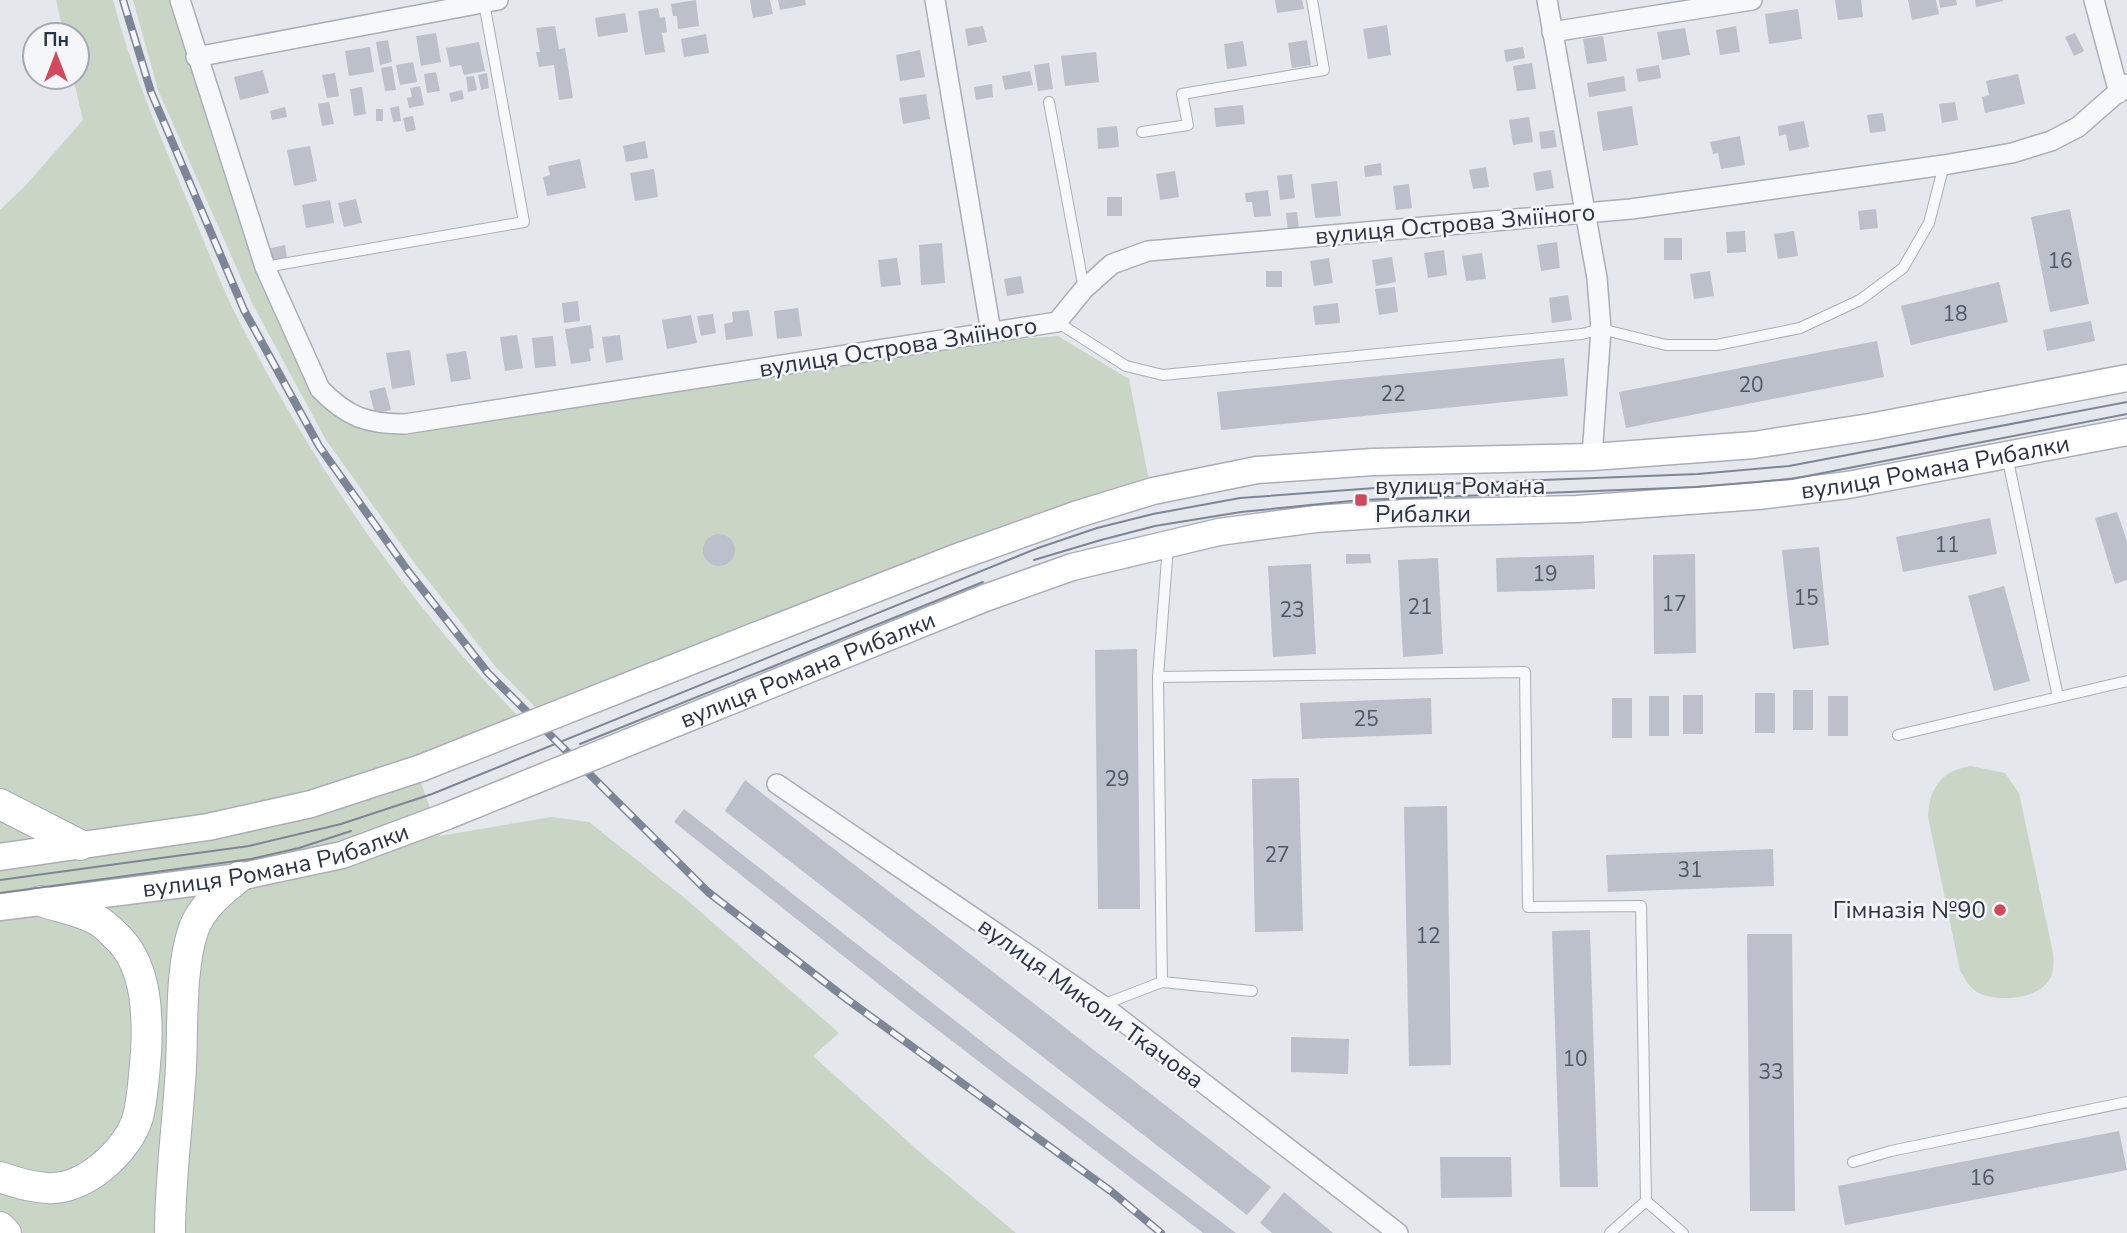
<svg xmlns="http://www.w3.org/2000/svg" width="2127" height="1233" viewBox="0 0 2127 1233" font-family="'Nunito Sans',sans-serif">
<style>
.green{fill:#c9d6c5}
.building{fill:#bbc0ca}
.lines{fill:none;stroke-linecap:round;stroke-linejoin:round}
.lane-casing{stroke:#a9aeb7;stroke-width:12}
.street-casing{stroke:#a9aeb7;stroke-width:22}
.secondary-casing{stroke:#a9aeb7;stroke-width:29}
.primary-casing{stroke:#a3abb8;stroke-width:32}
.lane{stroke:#f7f8fa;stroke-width:10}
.street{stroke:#f7f8fa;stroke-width:19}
.secondary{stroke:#fff;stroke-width:26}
.primary{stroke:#fff;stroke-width:30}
.tram{stroke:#7d8696;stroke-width:2}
.rail-casing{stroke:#7d8696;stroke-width:8}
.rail{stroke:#f4f6f9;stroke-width:5;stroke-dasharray:16;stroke-linecap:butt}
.secondary-bridge-casing{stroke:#a9aeb7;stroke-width:29;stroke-linecap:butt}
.secondary-bridge{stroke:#fff;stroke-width:26}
.poi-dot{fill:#d1495b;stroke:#f4f6f9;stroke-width:2.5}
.labels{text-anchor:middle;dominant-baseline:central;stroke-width:5;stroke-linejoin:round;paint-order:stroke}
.number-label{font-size:21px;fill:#4f5766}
.street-label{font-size:24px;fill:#2b3445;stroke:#f4f6f9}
.poi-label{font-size:24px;fill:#2b3445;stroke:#f4f6f9;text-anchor:start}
</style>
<rect width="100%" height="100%" fill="#e4e7ec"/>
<g class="green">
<path d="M 56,0 L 113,0 C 131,69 159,133 186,198 C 203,237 217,277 236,315 C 311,461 405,602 521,719 L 415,766 L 440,836 L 551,817 L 589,822 L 687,900 L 839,1033 L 813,1056 L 923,1155 L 1016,1233 L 0,1233 L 0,210 L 26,185 L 83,120 L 73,77 L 77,77 L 77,35 L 64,35 Z"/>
<polygon points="133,0 175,0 320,394 377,428 993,341 1058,336 1129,379 1150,485 540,712 495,666 416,565 326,440 253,305 158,90"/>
<path d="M 1971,766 L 2005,773 L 2019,793 L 2053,953 C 2054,964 2054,976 2046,984 C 2032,1000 1995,1002 1977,992 C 1969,987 1964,978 1960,970 L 1928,817 C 1929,788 1942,770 1971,766 Z"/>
</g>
<g class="building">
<polygon points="696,0 699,26 678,29 677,16 673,16 671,4"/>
<polygon points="750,0 770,0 773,14 753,18"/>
<polygon points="778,0 805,0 806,5 780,10"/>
<polygon points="1275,0 1302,0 1304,9 1277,13"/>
<polygon points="1835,0 1861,0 1863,17 1838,20"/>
<polygon points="1908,0 1936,0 1939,14 1912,20"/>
<polygon points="1939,0 1956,0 1957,5 1940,8"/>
<polygon points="1975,0 2003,0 2003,1 1976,7"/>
<polygon points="658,8 660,18 665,17 667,32 662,33 665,52 645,55 638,11"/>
<polygon points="1798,9 1802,39 1769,44 1765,14"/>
<polygon points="625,13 628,32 598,37 595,18"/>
<polygon points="1387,25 1391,55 1368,59 1363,29"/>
<polygon points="555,26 559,49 565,48 573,98 559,100 554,65 539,67 536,52 540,52 536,28"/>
<polygon points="983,26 987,42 968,46 965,29"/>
<polygon points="1736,26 1740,52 1720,55 1716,30"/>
<polygon points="1685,28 1690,55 1662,60 1657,32"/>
<polygon points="436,33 441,62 421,66 416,36"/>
<polygon points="2075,33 2084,51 2074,56 2065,37"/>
<polygon points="706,34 709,53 684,57 681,39"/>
<polygon points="1603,36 1607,61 1587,64 1583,39"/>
<polygon points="388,40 392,62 380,65 376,42"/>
<polygon points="1307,40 1311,65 1292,68 1288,43"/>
<polygon points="1243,41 1247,66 1227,69 1224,44"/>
<polygon points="479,42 485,71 464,75 461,65 450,67 446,48"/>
<polygon points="370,47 374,72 349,76 345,51"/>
<polygon points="1523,47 1525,58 1506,62 1504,50"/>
<polygon points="920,50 925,77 900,81 896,55"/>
<polygon points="1096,52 1099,82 1065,86 1061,56"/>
<polygon points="413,62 417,82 400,85 396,65"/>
<polygon points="1049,63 1053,89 1038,91 1034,65"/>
<polygon points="1532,63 1536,89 1517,91 1513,66"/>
<polygon points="1659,65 1661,78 1638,82 1636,69"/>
<polygon points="392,66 396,90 385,91 381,68"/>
<polygon points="263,70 269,93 240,100 234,77"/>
<polygon points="1030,71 1033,85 1005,90 1002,76"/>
<polygon points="436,72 440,91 427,93 424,74"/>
<polygon points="335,73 339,96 327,98 322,75"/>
<polygon points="487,73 489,88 481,90 478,75"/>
<polygon points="2018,74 2025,104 1985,113 1982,97 1989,95 1986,81"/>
<polygon points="474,76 477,90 468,92 466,77"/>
<polygon points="1624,76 1626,91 1589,97 1587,83"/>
<polygon points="992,84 993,97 976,100 974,87"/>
<polygon points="420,86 424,105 409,108 407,98 412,97 410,88"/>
<polygon points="362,87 366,114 354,116 350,89"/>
<polygon points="462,90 464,99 451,102 449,93"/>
<polygon points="926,94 930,119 903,124 899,98"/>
<polygon points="329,102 334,124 322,126 318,104"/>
<polygon points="1955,102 1958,120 1942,123 1939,104"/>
<polygon points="1243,105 1245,124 1216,127 1214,108"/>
<polygon points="399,106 401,121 393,122 390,108"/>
<polygon points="1632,106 1638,145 1603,151 1597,112"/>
<polygon points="285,107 287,117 272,120 270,111"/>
<rect x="376" y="109" width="7" height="12"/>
<polygon points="1883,113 1886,131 1870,133 1867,115"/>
<polygon points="413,116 416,130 406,132 403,118"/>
<polygon points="1529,117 1533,142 1513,145 1509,120"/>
<polygon points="1804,121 1809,147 1789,151 1786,134 1779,136 1778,126"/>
<polygon points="1117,126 1119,147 1098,149 1097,128"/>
<polygon points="1554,130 1557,147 1541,149 1539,132"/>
<polygon points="1740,136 1745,165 1721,169 1718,153 1713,154 1710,142"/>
<polygon points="645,141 648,158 626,162 623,146"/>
<polygon points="310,146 317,181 294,186 287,150"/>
<polygon points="580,159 586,188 547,196 543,177 550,175 548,166"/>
<polygon points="1381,163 1382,175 1365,177 1364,166"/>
<polygon points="1486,167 1489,187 1473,189 1469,170"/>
<polygon points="654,169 658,197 635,201 630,173"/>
<polygon points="1551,170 1554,188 1536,191 1533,173"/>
<polygon points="1175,171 1179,197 1160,200 1156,174"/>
<polygon points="1292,174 1295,198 1280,200 1277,176"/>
<polygon points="1337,181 1341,216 1315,218 1311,184"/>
<polygon points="1409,184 1412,208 1396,210 1393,186"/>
<polygon points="1268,190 1271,216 1254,217 1252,202 1246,202 1245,193"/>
<rect x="1107" y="197" width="15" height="19"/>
<polygon points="356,199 362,223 344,227 338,203"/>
<polygon points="330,200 334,223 306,228 302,205"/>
<polygon points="1876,209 1878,228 1860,230 1858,211"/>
<polygon points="2070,209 2089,304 2050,312 2031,217"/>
<polygon points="1297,212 1299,230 1288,231 1286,213"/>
<polygon points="1745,231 1746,252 1727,253 1726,232"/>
<polygon points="1794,231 1798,256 1778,259 1774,234"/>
<rect x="1664" y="238" width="18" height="22"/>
<polygon points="1557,242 1560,268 1541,271 1537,245"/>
<polygon points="942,243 945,283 921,285 919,245"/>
<polygon points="285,245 287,258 269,261 267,249"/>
<polygon points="1444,250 1447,275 1428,278 1424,253"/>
<polygon points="1482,253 1486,279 1466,281 1462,256"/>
<polygon points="1392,257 1396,282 1376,286 1372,260"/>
<polygon points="897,258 901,285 881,287 878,260"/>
<polygon points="1329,258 1333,283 1314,286 1310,261"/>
<rect x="1266" y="271" width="16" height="16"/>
<polygon points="1710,271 1714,296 1694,299 1690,274"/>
<polygon points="1021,276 1024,293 1007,296 1004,279"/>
<polygon points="1999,282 2008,322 1911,345 1901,306"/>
<polygon points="1395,287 1398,312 1379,315 1375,289"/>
<polygon points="1568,295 1572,320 1552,323 1549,298"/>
<polygon points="578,301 580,321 564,323 562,303"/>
<polygon points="1338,303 1340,323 1315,325 1313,306"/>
<polygon points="798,308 802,336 777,339 774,311"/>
<polygon points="749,310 753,336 726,340 724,324 733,322 732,312"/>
<polygon points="713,314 716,333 701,336 697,316"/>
<polygon points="691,315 697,343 667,349 662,320"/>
<polygon points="2091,321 2095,341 2047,351 2043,330"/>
<polygon points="591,325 594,348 589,349 591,361 571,364 565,329"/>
<polygon points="517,335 523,368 505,371 500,337"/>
<polygon points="620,335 623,360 606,363 602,337"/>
<polygon points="553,336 556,366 535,368 532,338"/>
<polygon points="1877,341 1884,377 1626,428 1619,392"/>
<polygon points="410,350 415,385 392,389 386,353"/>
<polygon points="466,351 471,379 451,382 446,354"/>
<polygon points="1564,358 1568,396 1221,430 1217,392"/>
<polygon points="385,387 391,410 375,414 369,391"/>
<polygon points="2117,512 2127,541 2127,580 2115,584 2095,518"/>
<polygon points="1990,518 1997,554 1903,572 1896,537"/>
<circle cx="719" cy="550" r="16"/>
<polygon points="1819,547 1829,645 1793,649 1782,550"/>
<polygon points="1346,554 1370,554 1371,563 1346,564"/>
<polygon points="1695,554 1696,653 1654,654 1653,555"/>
<polygon points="1594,555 1595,589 1497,592 1496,558"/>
<polygon points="1438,558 1443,654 1403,657 1398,560"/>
<polygon points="1311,564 1316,654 1273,657 1268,566"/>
<polygon points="2004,586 2030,681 1994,691 1968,596"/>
<polygon points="1137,649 1140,909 1098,909 1095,650"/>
<rect x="1793" y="690" width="20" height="40"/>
<rect x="1755" y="693" width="20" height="40"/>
<rect x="1683" y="695" width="20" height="39"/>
<rect x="1649" y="696" width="20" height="40"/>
<rect x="1828" y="696" width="20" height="40"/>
<polygon points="1431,698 1432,734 1302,739 1300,703"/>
<rect x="1612" y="698" width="20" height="40"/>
<polygon points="1299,778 1303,931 1255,932 1252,779"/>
<polygon points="745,780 1271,1187 1247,1215 725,811"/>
<polygon points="1447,806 1451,1065 1409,1066 1404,807"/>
<polygon points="684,809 1008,1062 1236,1233 1203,1233 909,1008 674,822"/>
<polygon points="1773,849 1774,886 1608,892 1606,855"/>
<polygon points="1590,930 1598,1187 1560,1187 1552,931"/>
<polygon points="1747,934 1792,934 1795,1211 1750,1211"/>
<polygon points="1291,1037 1349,1039 1348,1074 1291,1072"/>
<polygon points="2119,1131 2127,1170 1845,1225 1838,1186"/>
<polygon points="1440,1157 1511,1157 1512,1197 1441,1198"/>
<polygon points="1284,1192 1333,1233 1272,1233 1260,1223"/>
</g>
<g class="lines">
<defs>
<g id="lane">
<polyline points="1049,102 1084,289"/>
<polyline points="1142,132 1188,125 1182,94 1324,70 1312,0"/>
<polyline points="265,267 524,222 484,3"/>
<polyline points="1057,322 1126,366 1163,375 1582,334 1601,329 1666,345 1717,345 1800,328 1860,300 1903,268 1929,223 1944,165"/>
<polyline points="2007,456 2058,697"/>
<polyline points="1158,677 1168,546"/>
<polyline points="1898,735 2127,681"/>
<polyline points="1252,991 1162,982 1158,677 1525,672 1528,907 1641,906 1646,1201"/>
<polyline points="1102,1005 1162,982"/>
<polyline points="1853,1162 1891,1151 2127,1102"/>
<polyline points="1610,1233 1646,1201 1683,1233"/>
</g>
<g id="street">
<path d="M 180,0 L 265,267 L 320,389 C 347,417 367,424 405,424 L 1057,322 L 1084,289 L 1112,264 L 1148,251 L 1631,209 L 1944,165 L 2012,153 L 2051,141 L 2078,127 L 2127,84"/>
<polyline points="935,0 991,332"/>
<polyline points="1547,0 1597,278 1601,329 1592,457"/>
<polyline points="2094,0 2119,93"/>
<polyline points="1552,32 1752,0"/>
<polyline points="196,57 498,0"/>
<polyline points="777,784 1102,1005 1398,1233"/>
</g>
<g id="secondary">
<polyline points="653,676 952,559 1078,514 1153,491 1257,470 1373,462 1592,457 1754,445 1870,427 2127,378"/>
<path id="s1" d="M 676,723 L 985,598 L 1072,567 L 1219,532 L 1316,519 L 1405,513 L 1577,509 L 1758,496 L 1848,485 L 2127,432"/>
<polyline points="0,857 208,827 311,804 421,768"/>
<path id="s2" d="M 0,907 L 239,877 L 342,855 L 447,816"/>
</g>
<g id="primary">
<polyline points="0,804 80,845"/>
<path d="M 0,1177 C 14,1182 31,1187 47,1188 C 84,1191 128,1151 138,1117 C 143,1097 144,1074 146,1053 C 148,1017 147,970 121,941 C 114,934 105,924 97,920 C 81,911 58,907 41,901"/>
<polyline points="0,1227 6,1233"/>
<path d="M 170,1233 C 170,1177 178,1123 181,1067 C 183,1025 180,967 194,928 C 203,905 221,892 239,877"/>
</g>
</defs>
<use href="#lane" class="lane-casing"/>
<use href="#street" class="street-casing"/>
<use href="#secondary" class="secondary-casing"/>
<use href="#primary" class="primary-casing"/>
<use href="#lane" class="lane"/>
<use href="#street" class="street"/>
<use href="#secondary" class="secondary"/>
<use href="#primary" class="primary"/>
<g class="tram">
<polyline points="1034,560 1101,540 1155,526 1241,512 1361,500 1697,487 1792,479 2127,414"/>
<polyline points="580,744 983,582"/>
<polyline points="0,880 249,846 341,824 432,794 1038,548 1097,528 1153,514 1240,498 1416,485 1698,474 1789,466 2127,402"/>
<polyline points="0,893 251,859 299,848 351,831"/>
</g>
<defs>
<polyline id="rail" points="123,0 151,92 244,310 319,446 408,571 488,673 708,892 848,1000 1112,1192 1161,1233"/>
</defs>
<use href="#rail" class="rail-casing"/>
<use href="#rail" class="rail"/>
<defs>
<g id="secondary-bridge">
<polyline points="421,768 653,676"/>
<polyline points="447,816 676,723"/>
</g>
</defs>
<use href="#secondary-bridge" class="secondary-bridge-casing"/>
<use href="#secondary-bridge" class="secondary-bridge"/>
</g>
<g class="poi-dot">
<rect x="1354" y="493" width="14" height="14" rx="3.5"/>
<circle cx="2000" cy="910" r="7"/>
</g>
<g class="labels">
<g class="number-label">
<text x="2060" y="261">16</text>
<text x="1955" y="314">18</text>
<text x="1751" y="385">20</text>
<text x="1393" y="394">22</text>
<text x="1947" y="545">11</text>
<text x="1545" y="574">19</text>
<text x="1806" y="598">15</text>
<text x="1674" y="604">17</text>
<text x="1420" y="607">21</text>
<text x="1292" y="610">23</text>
<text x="1366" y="719">25</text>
<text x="1117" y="779">29</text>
<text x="1277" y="855">27</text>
<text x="1690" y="870">31</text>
<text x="1428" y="936">12</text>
<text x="1575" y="1059">10</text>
<text x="1771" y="1072">33</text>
<text x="1982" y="1178">16</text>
</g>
<g class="street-label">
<text transform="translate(1455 224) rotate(-5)">вулиця Острова Зміїного</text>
<text transform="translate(898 347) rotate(-9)">вулиця Острова Зміїного</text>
<text stroke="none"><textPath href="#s1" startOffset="1297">вулиця Романа Рибалки</textPath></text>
<text stroke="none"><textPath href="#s1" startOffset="142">вулиця Романа Рибалки</textPath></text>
<text stroke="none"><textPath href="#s2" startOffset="280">вулиця Романа Рибалки</textPath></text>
<text transform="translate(1091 1003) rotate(36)">вулиця Миколи Ткачова</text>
</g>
<g class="poi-label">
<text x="1375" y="486">вулиця Романа<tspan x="1375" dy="28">Рибалки</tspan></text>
<text x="1986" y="910" text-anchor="end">Гімназія №90</text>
</g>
</g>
<g transform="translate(56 56)"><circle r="33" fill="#f4f6f9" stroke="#a4a8b1" stroke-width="2"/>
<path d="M0-5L12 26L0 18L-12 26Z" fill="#d1495b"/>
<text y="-10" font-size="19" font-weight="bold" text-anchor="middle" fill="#2b3445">Пн</text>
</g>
</svg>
